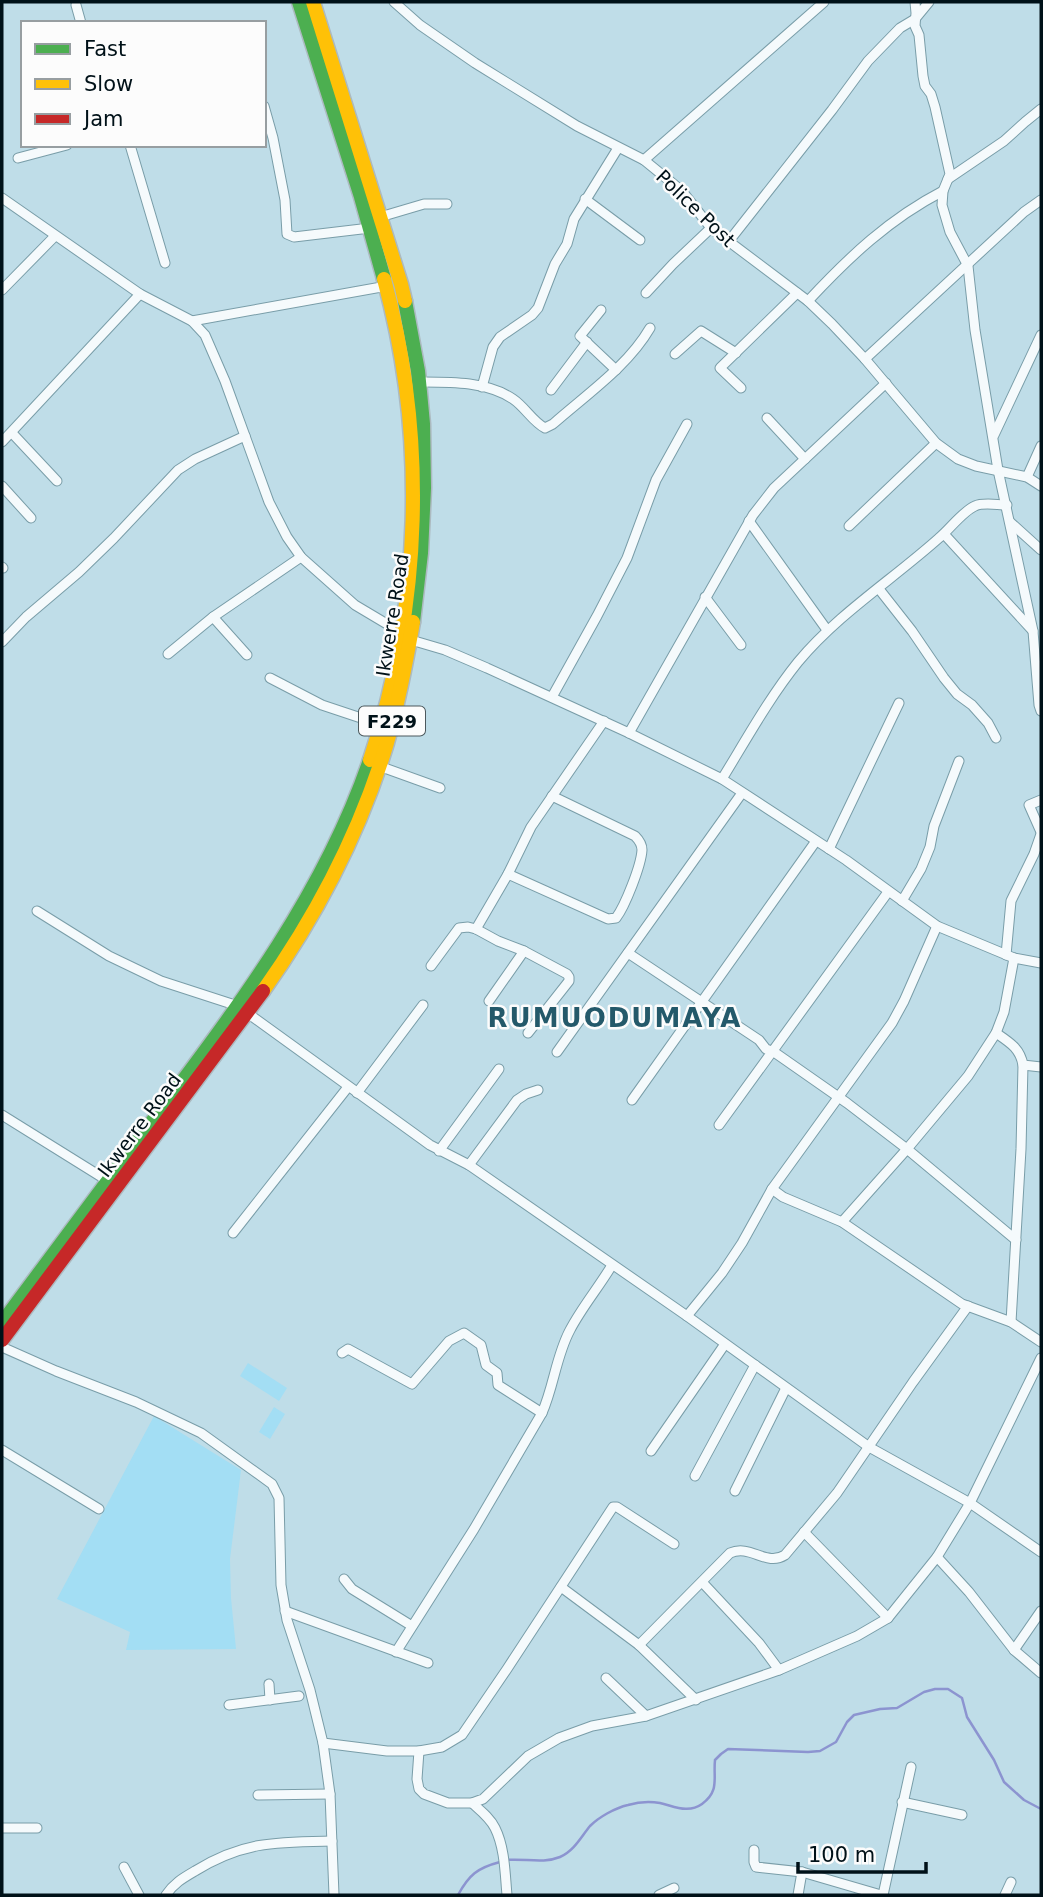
<svg xmlns="http://www.w3.org/2000/svg" width="1043" height="1897" viewBox="0 0 1043 1897" font-family="'DejaVu Sans',sans-serif">
<style>
.built{fill:#a3def4}
.lines{fill:none;stroke-linecap:round;stroke-linejoin:round}
.stream{stroke:#8c94d0;stroke-width:2.5}
.street-casing{stroke:#799da8;stroke-width:11}
.fast-casing{stroke:#acbac0;stroke-width:17}
.slow-casing{stroke:#acbac0;stroke-width:17}
.jam-casing{stroke:#acbac0;stroke-width:17}
.street{stroke:#f5fafc;stroke-width:9}
.fast{stroke:#4caf50;stroke-width:14}
.slow{stroke:#ffc107;stroke-width:14}
.jam{stroke:#c62828;stroke-width:14}
.labels{text-anchor:middle;dominant-baseline:central;stroke-width:5;stroke-linejoin:round;paint-order:stroke}
.shield{fill:#fcfcfc;stroke:#4c585c;stroke-width:2}
.shield-label{font-size:18px;font-weight:bold;fill:#001118}
.street-label{font-size:19px;fill:#001118;stroke:#fcfcfc}
.district-label{font-size:26px;font-weight:bold;letter-spacing:2px;fill:#24596a;stroke:#fcfcfc}
</style>
<rect width="100%" height="100%" fill="#bfdde8"/>
<g class="built">
<polygon points="248,1363 287,1388 279,1401 240,1376"/>
<polygon points="274,1407 285,1414 270,1439 259,1432"/>
<polygon points="154,1416 241,1470 230,1559 231,1598 236,1649 126,1650 130,1632 57,1599"/>
</g>
<g class="lines">
<g class="stream">
<path d="M 506,1860 C 524,1858 543,1864 560,1857 C 574,1851 581,1837 590,1826 C 599,1817 615,1808 628,1805 C 638,1802 649,1801 660,1803 C 674,1806 688,1814 702,1804 C 720,1791 713,1778 715,1760 L 721,1754 L 728,1749 L 808,1752 L 820,1751 L 836,1742 L 847,1722 L 854,1715 L 880,1709 L 897,1708 L 924,1692 L 935,1689 L 948,1689 L 962,1698 L 967,1717 L 994,1760 L 1004,1782 L 1024,1800 L 1041,1809"/>
<path d="M 458,1895 C 469,1875 477,1868 500,1862"/>
</g>
<defs>
<g id="street">
<polyline points="394,2 420,25 475,63 577,126 644,160 682,191 711,228 808,301 832,324 865,359 936,443 958,459 976,466 1027,477 1041,486"/>
<polyline points="915,2 916,13 915,26 919,35 923,76 925,86 931,94 935,107 950,174 943,191 942,205 950,232 968,266 975,330 998,470 1033,631 1039,705 1041,711"/>
<polyline points="76,5 81,23"/>
<polyline points="264,106 273,138 285,200 287,234 294,237 370,228"/>
<polyline points="130,145 165,263"/>
<polyline points="18,158 67,145"/>
<polyline points="644,160 824,2"/>
<polyline points="948,179 1004,141 1025,122 1041,109"/>
<polyline points="2,198 140,294 192,321 205,335 225,381 269,502 287,537 301,557 355,605 402,633"/>
<polyline points="585,199 640,240"/>
<polyline points="380,217 424,204 447,204"/>
<polyline points="729,241 832,110 868,61 900,28 915,19 929,2"/>
<polyline points="2,290 55,236"/>
<polyline points="646,293 673,264 711,228"/>
<path d="M 808,301 C 849,257 889,219 943,191"/>
<polyline points="601,310 580,336 616,370"/>
<polyline points="192,321 387,286"/>
<polyline points="675,354 701,331 736,353"/>
<polyline points="865,359 1024,212 1041,200"/>
<path d="M 418,382 C 449,382 486,381 513,399 C 525,407 533,422 545,428 L 553,424 C 587,394 628,366 650,328"/>
<polyline points="482,387 493,347 500,337 532,315 538,308 555,264 567,244 574,219 618,148"/>
<polyline points="741,388 720,368 797,293"/>
<polyline points="551,390 587,342"/>
<polyline points="767,418 805,459"/>
<polyline points="12,433 57,481"/>
<polyline points="994,435 1041,335"/>
<polyline points="2,442 140,294"/>
<polyline points="1027,477 1041,446"/>
<polyline points="2,486 31,518"/>
<polyline points="749,521 827,630"/>
<polyline points="1010,522 1041,550"/>
<polyline points="849,526 936,443"/>
<polyline points="944,534 1033,631"/>
<polyline points="2,567 3,568"/>
<polyline points="879,589 912,631 944,678 957,694 972,705 988,723 996,738"/>
<polyline points="705,597 741,645"/>
<polyline points="213,617 247,655"/>
<polyline points="411,640 445,650 487,668 629,733 722,779 846,860 937,926 1014,958 1041,963"/>
<polyline points="2,642 26,617 79,572 114,538 178,470 195,459 245,436"/>
<polyline points="168,654 213,617 301,557"/>
<polyline points="270,678 322,705 382,725"/>
<polyline points="552,697 597,616 627,558 656,480 687,424"/>
<polyline points="629,733 753,515 774,488 886,383"/>
<polyline points="379,766 440,788"/>
<path d="M 722,779 C 746,740 769,698 798,662 C 838,614 892,580 939,538 C 950,529 963,511 975,506 C 983,502 997,505 1007,505"/>
<polyline points="1041,800 1029,805 1041,832"/>
<polyline points="829,849 899,703"/>
<path d="M 508,874 L 608,919 L 616,918 C 625,906 641,866 642,850 C 642,844 639,840 635,836 L 552,796"/>
<polyline points="902,901 921,869 930,847 934,826 959,761"/>
<polyline points="37,911 109,956 161,981 238,1006"/>
<polyline points="476,929 508,874 531,827 604,721"/>
<polyline points="628,953 759,1040 766,1049 774,1052 847,1103 907,1149 1016,1240"/>
<polyline points="1006,955 1011,901 1034,854 1041,834"/>
<polyline points="431,966 459,928 468,927 476,929 498,941 524,951 567,974 569,977 569,981 528,1033"/>
<polyline points="489,1001 524,951"/>
<polyline points="246,1012 430,1145 469,1165 687,1316 869,1447 970,1503 1041,1552"/>
<path d="M 996,1033 C 1009,1042 1020,1048 1023,1065 L 1021,1149 L 1011,1322"/>
<polyline points="557,1052 742,793"/>
<polyline points="1023,1065 1041,1067"/>
<polyline points="357,1093 423,1005"/>
<polyline points="632,1100 816,841"/>
<polyline points="2,1115 108,1181"/>
<polyline points="719,1125 888,892"/>
<polyline points="439,1151 499,1069"/>
<polyline points="469,1165 517,1100 526,1094 538,1090"/>
<polyline points="772,1189 783,1197 842,1222 962,1304 1011,1322 1041,1342"/>
<polyline points="842,1222 907,1149 968,1076 996,1033 1004,1012 1014,958"/>
<polyline points="233,1233 348,1087"/>
<polyline points="687,1316 722,1273 742,1243 772,1189 892,1023 904,1001 937,926"/>
<polyline points="2,1347 56,1371 136,1402 201,1433 272,1484 279,1498 281,1585 287,1620 310,1690 323,1743 330,1794 334,1895"/>
<polyline points="342,1353 348,1349 412,1384 449,1341 464,1333 481,1345 486,1365 497,1373 498,1385 542,1413"/>
<polyline points="2,1450 99,1509"/>
<polyline points="651,1451 725,1344"/>
<polyline points="695,1476 755,1365"/>
<polyline points="735,1491 786,1388"/>
<polyline points="804,1532 888,1618"/>
<polyline points="937,1557 969,1592 1014,1650 1041,1673"/>
<polyline points="344,1579 352,1589 412,1626"/>
<polyline points="702,1582 759,1643 779,1670"/>
<polyline points="561,1587 639,1645 696,1700"/>
<polyline points="285,1611 428,1663"/>
<path d="M 639,1645 L 730,1553 C 751,1544 766,1567 785,1555 L 837,1493 L 913,1382 L 968,1306"/>
<polyline points="1014,1650 1041,1611"/>
<path d="M 396,1652 L 474,1529 L 542,1413 C 554,1386 556,1356 570,1330 C 582,1307 599,1287 612,1265"/>
<polyline points="606,1678 646,1716"/>
<polyline points="269,1684 270,1700"/>
<polyline points="229,1705 299,1696"/>
<polyline points="323,1743 387,1751 419,1751 442,1747 462,1735 507,1669 613,1507 617,1507 674,1544"/>
<polyline points="419,1751 417,1779 419,1789 424,1794 448,1803 472,1803 483,1799 528,1756 559,1738 592,1726 646,1716 779,1670 857,1636 888,1618 937,1557 970,1503 1041,1358"/>
<polyline points="258,1795 330,1794"/>
<polyline points="902,1802 962,1815"/>
<path d="M 472,1803 C 481,1811 490,1818 495,1828 C 505,1848 505,1874 507,1895"/>
<polyline points="2,1828 37,1828"/>
<polyline points="754,1850 754,1862 756,1867 802,1872 881,1895"/>
<polyline points="124,1867 139,1895"/>
<path d="M 166,1895 C 174,1883 183,1878 195,1871 C 243,1841 278,1842 332,1841"/>
<polyline points="659,1895 674,1888"/>
<polyline points="798,1895 802,1872"/>
<polyline points="883,1895 911,1767"/>
<polyline points="1005,1895 1011,1882"/>
</g>
<g id="fast">
<polyline points="299,2 361,197 384,279"/>
<polyline points="405,301 418,371 423,424 424,488 421,553 413,622"/>
<path d="M 2,1323 C 54,1253 106,1184 158,1114 C 241,1004 325,892 370,760"/>
</g>
<g id="slow">
<polyline points="313,2 401,284 405,301"/>
<path d="M 370,760 C 422,605 427,436 384,279"/>
<path d="M 263,991 C 317,915 360,832 387,743 C 398,703 406,663 413,622"/>
</g>
<polyline id="jam" points="2,1340 263,991"/>
</defs>
<use href="#street" class="street-casing"/>
<use href="#fast" class="fast-casing"/>
<use href="#slow" class="slow-casing"/>
<use href="#jam" class="jam-casing"/>
<use href="#street" class="street"/>
<use href="#fast" class="fast"/>
<use href="#slow" class="slow"/>
<use href="#jam" class="jam"/>
</g>
<g class="labels">
<rect class="shield" x="359" y="706.5" width="66" height="29" rx="5"/>
<g class="shield-label">
<text x="392" y="721">F229</text>
</g>
<g class="street-label">
<text transform="translate(696 208) rotate(44)">Police Post</text>
<text transform="translate(392 615) rotate(-81)">Ikwerre Road</text>
<text transform="translate(139 1125) rotate(-53)">Ikwerre Road</text>
</g>
<g class="district-label">
<text x="615" y="1018">RUMUODUMAYA</text>
</g>
</g>
<rect width="1043" height="1897" fill="none" stroke="#001118" stroke-width="7"/>
<rect x="21" y="21" width="245" height="126" fill="#fcfcfc" stroke="#979ea1" stroke-width="2"/>
<rect x="35" y="44" width="35" height="10" fill="#4caf50" stroke="#979ea1" stroke-width="2"/>
<text x="84" y="56" font-size="21" fill="#001118">Fast</text>
<rect x="35" y="79" width="35" height="10" fill="#ffc107" stroke="#979ea1" stroke-width="2"/>
<text x="84" y="91" font-size="21" fill="#001118">Slow</text>
<rect x="35" y="114" width="35" height="10" fill="#c62828" stroke="#979ea1" stroke-width="2"/>
<text x="84" y="126" font-size="21" fill="#001118">Jam</text>
<path d="M798 1862v10h128v-10" fill="none" stroke="#001118" stroke-width="3.5"/>
<text x="808" y="1862" font-size="21" fill="#001118" stroke="#fcfcfc" stroke-width="5" paint-order="stroke">100 m</text>
</svg>
